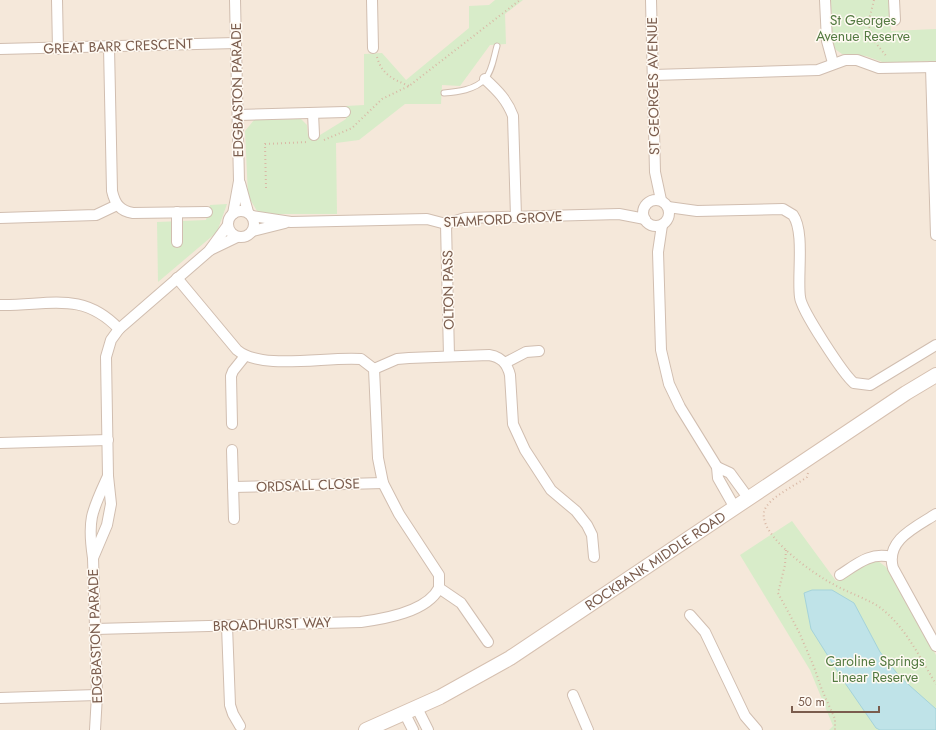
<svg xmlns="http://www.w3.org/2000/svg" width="936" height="730" viewBox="0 0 936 730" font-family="Jost,sans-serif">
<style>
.residential{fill:#f5e8da}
.green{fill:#d8ecc9}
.water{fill:#bfe3e8;stroke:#a5d3da}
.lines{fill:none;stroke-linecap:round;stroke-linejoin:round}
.lane-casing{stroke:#d1beb0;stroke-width:7}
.street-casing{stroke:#d1beb0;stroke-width:12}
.secondary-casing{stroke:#d6c0b0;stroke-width:16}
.path{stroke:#d9b8a5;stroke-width:2;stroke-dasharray:1 3;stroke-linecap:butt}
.lane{stroke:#fff;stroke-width:5}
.street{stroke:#fff;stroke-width:10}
.secondary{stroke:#fff;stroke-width:14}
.labels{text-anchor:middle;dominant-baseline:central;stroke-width:3;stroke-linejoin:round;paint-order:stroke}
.park-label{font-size:14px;fill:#537a41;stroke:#fffaf3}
.street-label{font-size:14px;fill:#7a5c4d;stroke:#fffaf3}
</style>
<rect width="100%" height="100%" fill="#fdf6ec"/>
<rect class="residential" x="0" y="0" width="936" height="730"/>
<g class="green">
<polygon points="495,0 523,0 505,14 506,44 490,45 460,86 442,85 441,104 405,104 359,140 336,143 337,214 269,214 257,211 248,196 245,131 254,120 301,119 307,125 308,136 320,135 346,119 346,106 364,105 364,54 382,53 406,80 469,28 469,6 489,5"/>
<polygon points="831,0 889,0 891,31 936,29 936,61 885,63 866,56 842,54 835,49 832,41"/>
<polygon points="227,204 217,232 158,282 157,222 206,220 210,205"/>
<polygon points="792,521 836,581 871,560 878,561 886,567 936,655 936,730 829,730 833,726 810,670 740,555"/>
</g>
<polygon class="water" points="812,590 832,590 854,603 880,652 900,677 936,709 936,730 880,730 876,728 845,683 811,629 804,593"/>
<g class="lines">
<defs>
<path id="lane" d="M 444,93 C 457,92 475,90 485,79 C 492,72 494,56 497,46"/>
<g id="street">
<polyline points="57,0 58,49"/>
<polyline points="372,0 373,48"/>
<polyline points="651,0 655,172 661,200"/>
<polyline points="825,0 827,41 833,63"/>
<polyline points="894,0 895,20"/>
<path d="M 109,47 L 112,191 C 115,204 120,211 133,213 L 207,212"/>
<polyline points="0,49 236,43"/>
<polyline points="931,67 936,235"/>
<polyline points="653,75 818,70 845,60 857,60 879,68 936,67"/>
<path d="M 485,79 C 498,91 507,100 513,116 L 516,217"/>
<polyline points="313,113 314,135"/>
<polyline points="238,115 345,112"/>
<polyline points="240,183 248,212"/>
<circle cx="656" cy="213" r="13"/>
<path d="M 668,207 L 697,211 L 783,209 L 793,215 C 805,232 797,276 800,297 C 801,310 844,375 854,383 L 870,385 L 936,345"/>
<circle cx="241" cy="224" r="13"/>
<polyline points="177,212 177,242"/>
<polyline points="233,214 239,181 235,0"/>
<polyline points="252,216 291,222 427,219 446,224 465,218 619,214 645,219"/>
<polyline points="0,218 96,215 117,205"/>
<polyline points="446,224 449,356"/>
<polyline points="662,225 658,252 661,350 669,384 680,407 717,467 718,478 735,508"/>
<polyline points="253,231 285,223"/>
<polyline points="210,250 237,237"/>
<path d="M 0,305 C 48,306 82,290 119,329"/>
<polyline points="505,363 526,352 539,351"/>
<path d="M 374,369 L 397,359 L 409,358 L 489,355 C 501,357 507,363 510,375 L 513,424 L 525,450 L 551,490 L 576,511 L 587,525 L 592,535 L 594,557"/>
<polyline points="232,424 231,376 233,371 245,356"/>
<polyline points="0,443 108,440"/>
<polyline points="232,450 234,519"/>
<polyline points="717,467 730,473 749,499"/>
<polyline points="233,487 383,483"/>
<path d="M 936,514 C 916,527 885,540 893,568 L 936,646"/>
<polyline points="93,558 107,525 111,504 108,476 106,357 111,340 119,329 209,251 228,225"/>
<path d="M 840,575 C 857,564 870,552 891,557"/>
<polyline points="439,588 461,603 488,642"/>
<polyline points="690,615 705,632 745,716 757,730"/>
<polyline points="227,626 230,705 233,714 240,726"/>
<path d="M 95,629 L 361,622 C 384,619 427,612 439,588 L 439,575 L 399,514 L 383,483 L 378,458 L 374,369 L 361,359 C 327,356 262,371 237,350 L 177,278"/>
<polyline points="573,695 588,730"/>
<polyline points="0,698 97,695"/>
<polyline points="417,708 428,730"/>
<polyline points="405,714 413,730"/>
<path d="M 95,730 L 97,695 L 93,558 C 87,519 92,511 108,476"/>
</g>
<g id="secondary">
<path id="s1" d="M 366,730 L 440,697 L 510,658 L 906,393 L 936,375"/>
</g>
</defs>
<use href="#lane" class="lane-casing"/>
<use href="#street" class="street-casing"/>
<use href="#secondary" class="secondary-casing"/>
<g class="path">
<polyline points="874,0 868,24 875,42 887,57"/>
<path d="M 377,57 C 382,75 393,79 409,86"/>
<polyline points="324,140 352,128 382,99 409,86 520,0"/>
<polyline points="266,188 265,144 308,142"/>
<path d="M 808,473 L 807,477 C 795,486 767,498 764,512 C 759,536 815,575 833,584 C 846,592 871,600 882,609 C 906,628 920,658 936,684"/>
<polyline points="786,550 785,565 778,593 799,632 814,667 822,690 835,719 835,730"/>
</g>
<use href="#lane" class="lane"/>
<use href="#street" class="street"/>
<use href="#secondary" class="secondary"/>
</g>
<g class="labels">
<g class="park-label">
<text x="863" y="20">St Georges<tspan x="863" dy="16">Avenue Reserve</tspan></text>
<text x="875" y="661">Caroline Springs<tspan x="875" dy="16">Linear Reserve</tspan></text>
</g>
<g class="street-label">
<text transform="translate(118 46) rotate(-2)">GREAT BARR CRESCENT</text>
<text transform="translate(653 86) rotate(-91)">ST GEORGES AVENUE</text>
<text transform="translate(237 90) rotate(-91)">EDGBASTON PARADE</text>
<text transform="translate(503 219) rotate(-3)">STAMFORD GROVE</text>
<text transform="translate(448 290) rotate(-91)">OLTON PASS</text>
<text transform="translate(308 485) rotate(-2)">ORDSALL CLOSE</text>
<text stroke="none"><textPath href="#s1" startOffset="336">ROCKBANK MIDDLE ROAD</textPath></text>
<text transform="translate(272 624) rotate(-2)">BROADHURST WAY</text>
<text transform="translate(95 636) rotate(-92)">EDGBASTON PARADE</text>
</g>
</g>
<path d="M792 706v6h87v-6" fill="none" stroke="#7a5c4d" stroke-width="2"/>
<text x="798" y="706" font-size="12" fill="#7a5c4d" stroke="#fffaf3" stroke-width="3" paint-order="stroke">50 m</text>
</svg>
